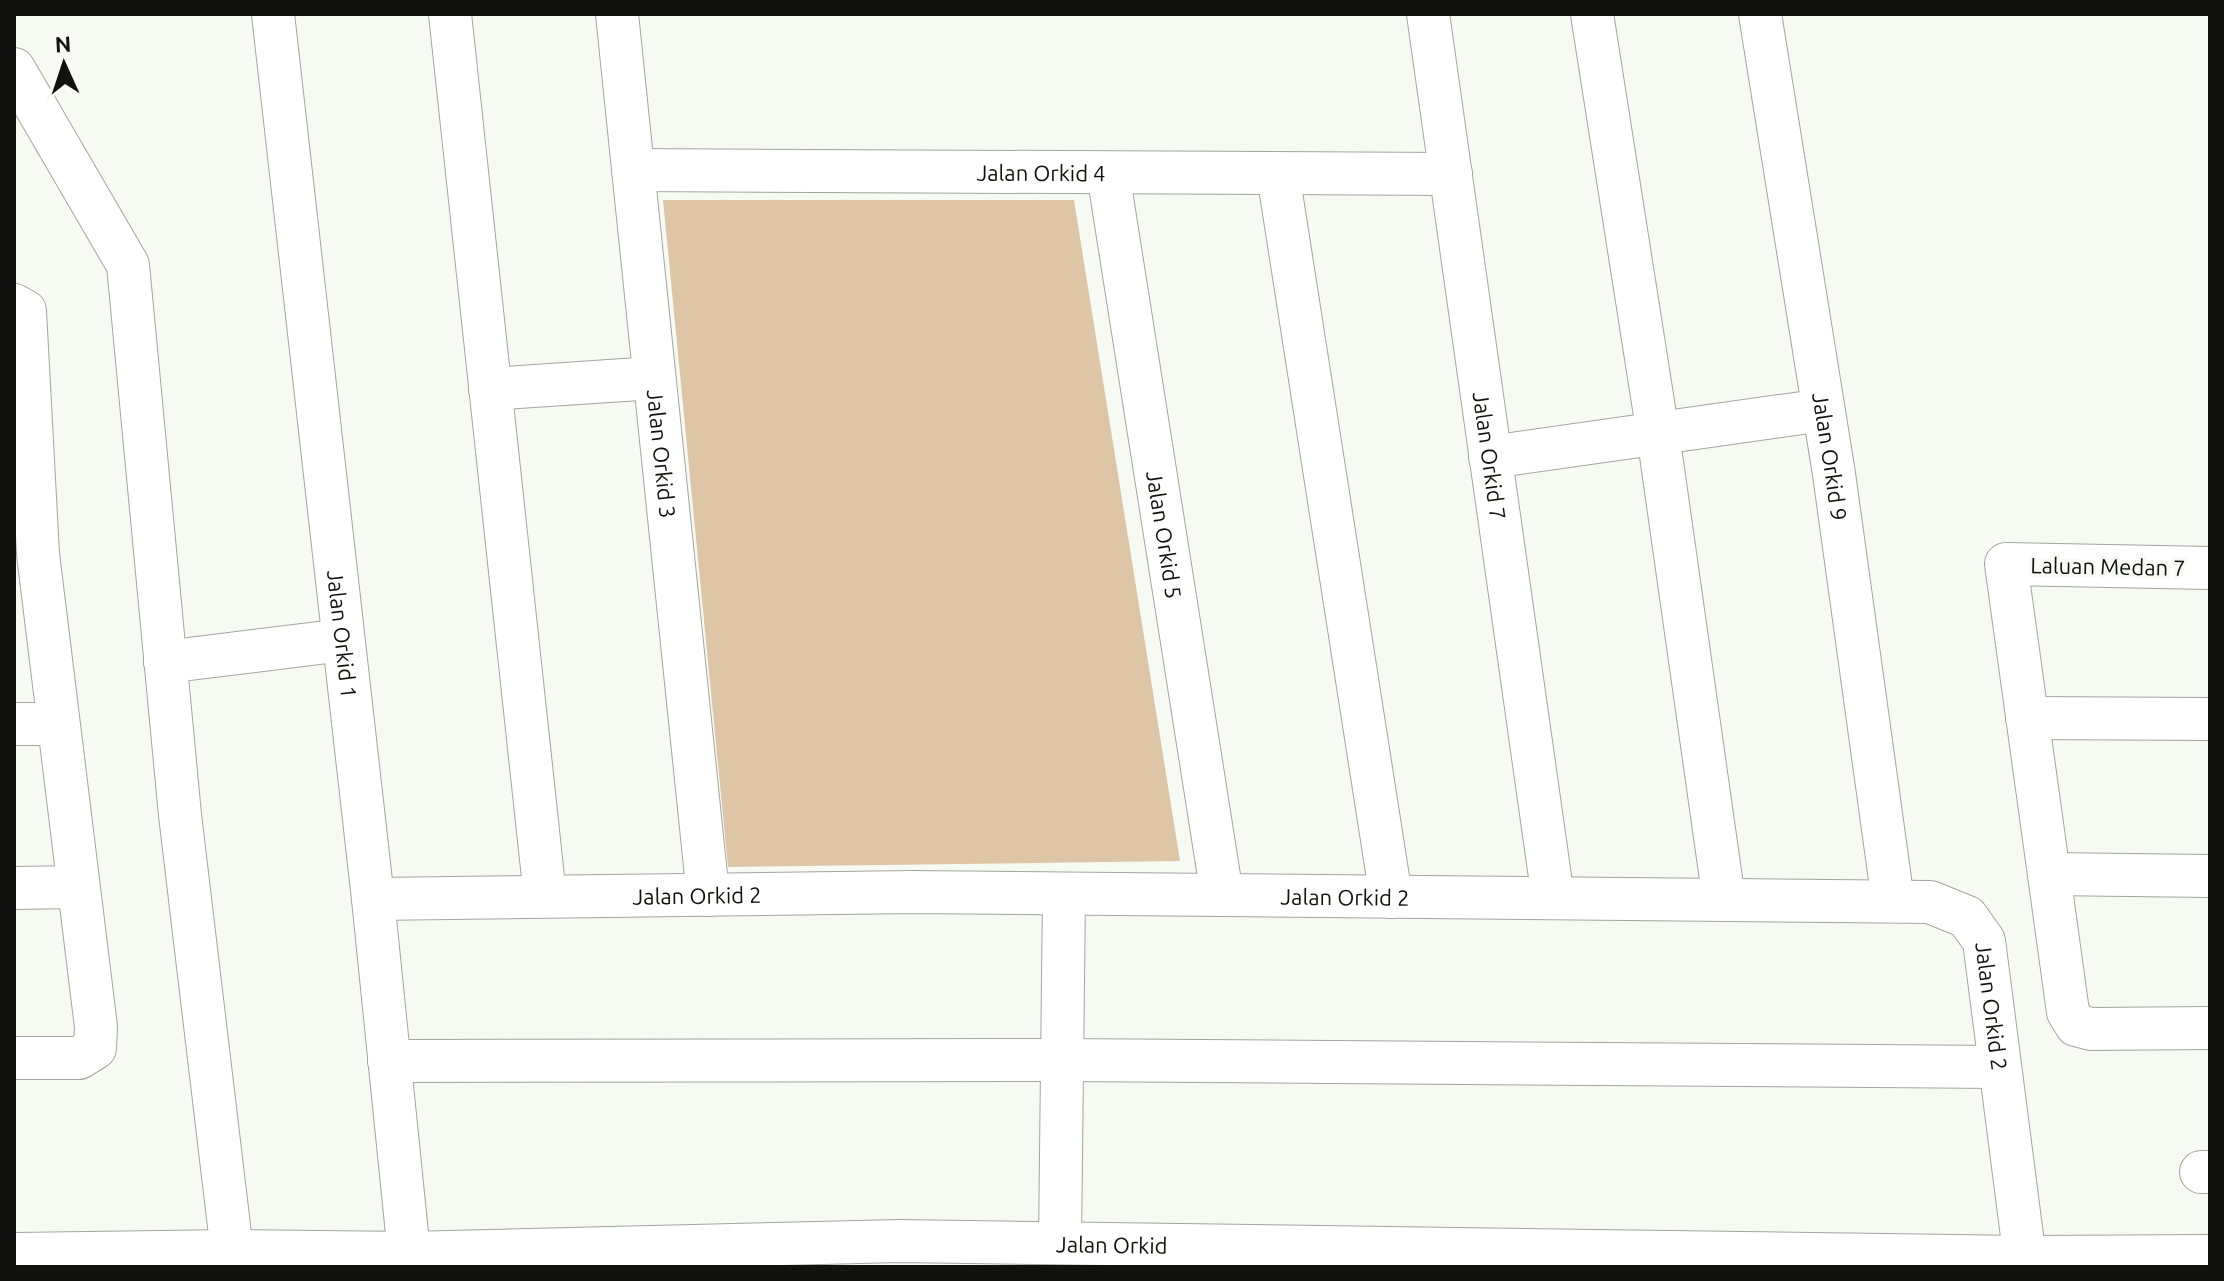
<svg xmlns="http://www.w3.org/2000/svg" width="2224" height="1281" viewBox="0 0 2224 1281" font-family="Ubuntu,sans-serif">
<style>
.park{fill:#dec5a5}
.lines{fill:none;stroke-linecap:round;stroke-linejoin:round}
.minor-casing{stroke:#a3a59f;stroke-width:44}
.minor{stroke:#fff;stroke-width:42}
.labels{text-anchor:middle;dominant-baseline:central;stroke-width:7;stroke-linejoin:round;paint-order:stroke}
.street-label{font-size:22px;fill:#11120f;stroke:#f7faf3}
</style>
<rect width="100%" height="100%" fill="#f7faf3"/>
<polygon class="park" points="663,200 1074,200 1180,861 728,867"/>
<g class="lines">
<defs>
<g id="minor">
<path id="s1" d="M 273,14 L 373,899 L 409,1253"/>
<polyline points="450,14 545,896"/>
<path id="s2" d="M 617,14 L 708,895"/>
<path id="s3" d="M 1428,14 L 1553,898"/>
<polyline points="1592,14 1658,434 1724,900"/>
<path id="s4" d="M 1760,14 L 1834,474 L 1893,901"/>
<polyline points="14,69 128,265 180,815 232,1251"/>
<path id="s5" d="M 633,170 L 1451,174"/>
<path id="s6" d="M 1108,173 L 1222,895"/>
<polyline points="1278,174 1391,897"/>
<polyline points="14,305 25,311 38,554 96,1027 95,1048 79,1058 14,1058"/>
<polyline points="490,389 654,378"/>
<polyline points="1490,457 1823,410"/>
<polyline points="2210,568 2006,564 2068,1012 2076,1025 2091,1029 2210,1028"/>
<polyline points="165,662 343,640"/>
<polyline points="2027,718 2210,719"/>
<polyline points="14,724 58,724"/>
<polyline points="2049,874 2210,876"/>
<polyline points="14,888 77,887"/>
<path id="s7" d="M 373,899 L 913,892 L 1930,902 L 1967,917 L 1984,941 L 2026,1267"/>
<polyline points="389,1061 1062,1060 2000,1067"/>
<polyline points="2201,1172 2210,1172"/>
<polyline points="1060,1243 1064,894"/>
<path id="s8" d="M 14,1254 L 232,1251 L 409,1253 L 900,1241 L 2024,1257 L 2210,1256"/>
</g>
</defs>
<use href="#minor" class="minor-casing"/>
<use href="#minor" class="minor"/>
</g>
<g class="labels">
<g class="street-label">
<text stroke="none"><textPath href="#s5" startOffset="408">Jalan Orkid 4</textPath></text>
<text stroke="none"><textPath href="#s2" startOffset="442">Jalan Orkid 3</textPath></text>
<text stroke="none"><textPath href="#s3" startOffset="446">Jalan Orkid 7</textPath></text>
<text stroke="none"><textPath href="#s4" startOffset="448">Jalan Orkid 9</textPath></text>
<text stroke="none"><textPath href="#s6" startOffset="366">Jalan Orkid 5</textPath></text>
<text transform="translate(2108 566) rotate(1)">Laluan Medan 7</text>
<text stroke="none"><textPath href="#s1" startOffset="624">Jalan Orkid 1</textPath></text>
<text stroke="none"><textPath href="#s7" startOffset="324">Jalan Orkid 2</textPath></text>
<text stroke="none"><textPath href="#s7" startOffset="972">Jalan Orkid 2</textPath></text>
<text stroke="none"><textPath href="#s7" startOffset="1692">Jalan Orkid 2</textPath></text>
<text stroke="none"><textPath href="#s8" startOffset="1098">Jalan Orkid</textPath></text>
</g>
</g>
<rect width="2224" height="1281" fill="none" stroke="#11120f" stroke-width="32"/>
<g transform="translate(64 64) rotate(357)" stroke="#f7faf3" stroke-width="6" paint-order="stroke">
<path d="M0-6L14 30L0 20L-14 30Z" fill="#11120f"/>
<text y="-12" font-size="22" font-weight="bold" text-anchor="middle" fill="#11120f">N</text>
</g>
</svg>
